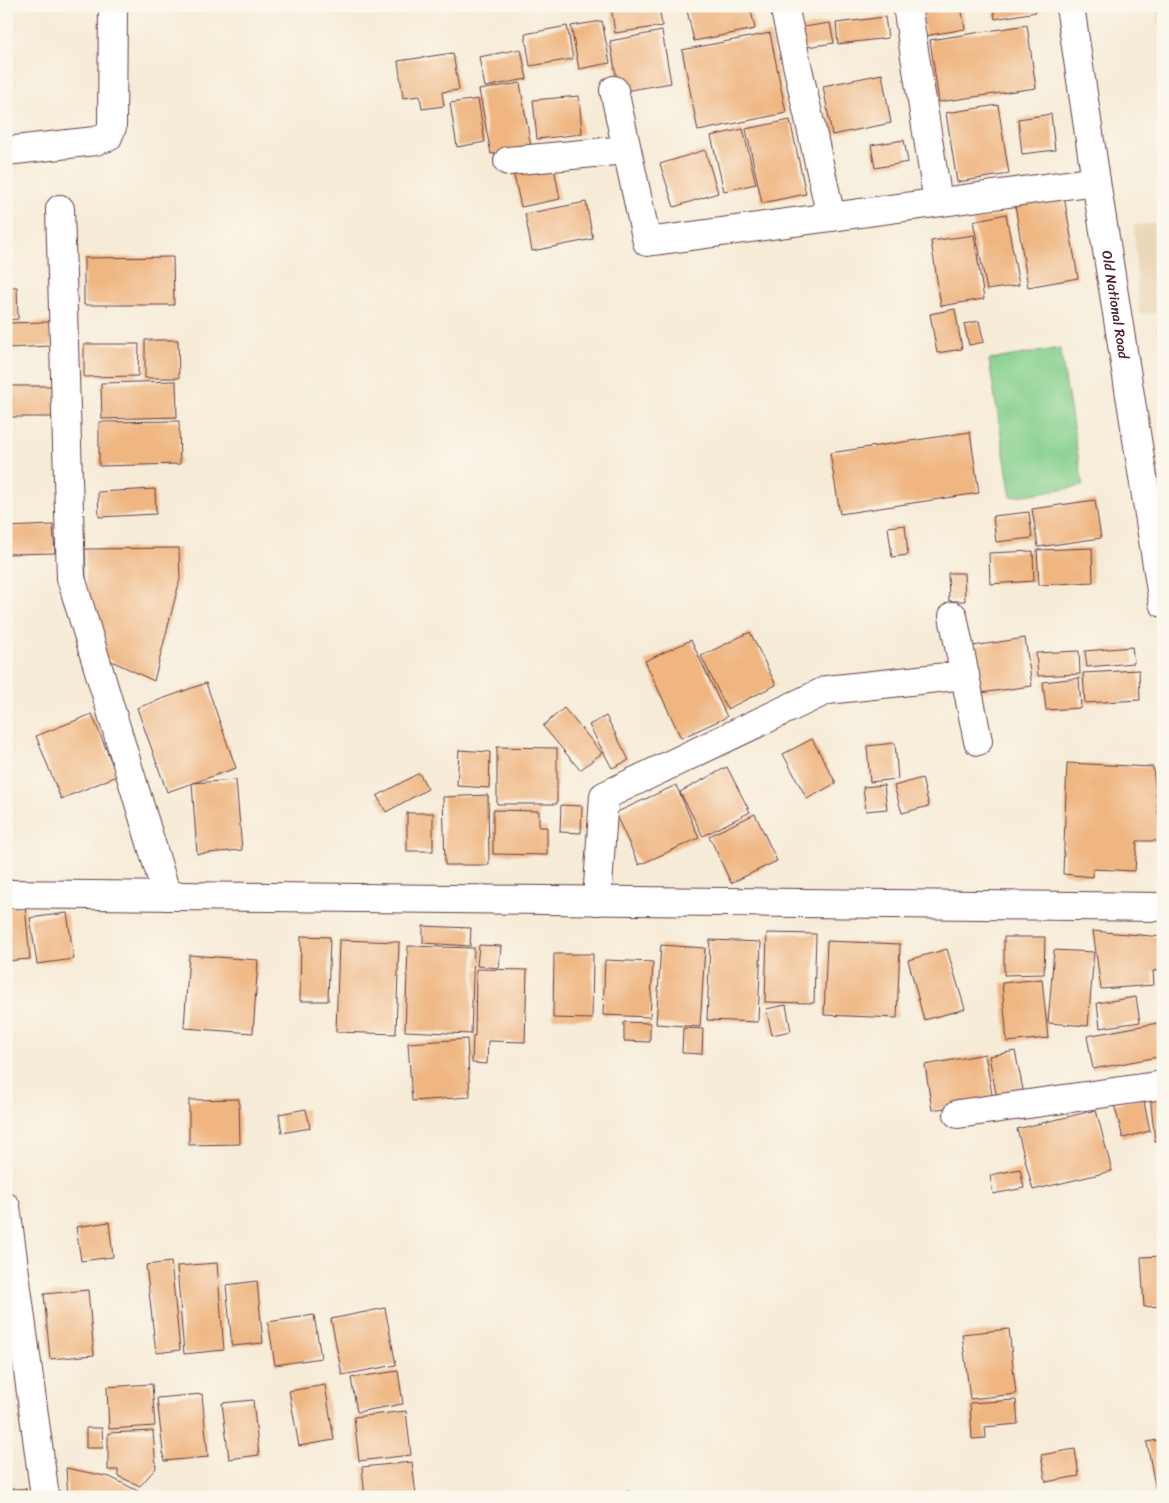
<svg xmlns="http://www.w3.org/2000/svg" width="1169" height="1503" viewBox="0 0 1169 1503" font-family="Sriracha,sans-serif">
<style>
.built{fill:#ebd8ba}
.green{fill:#84cf8c;stroke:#67775c}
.building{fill:#efb682}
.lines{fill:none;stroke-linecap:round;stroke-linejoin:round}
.minor-casing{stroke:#643e45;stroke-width:30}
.major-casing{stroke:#643e45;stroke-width:30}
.minor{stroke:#fff;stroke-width:28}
.major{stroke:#fff;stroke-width:28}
.labels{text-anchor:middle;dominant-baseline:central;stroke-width:5;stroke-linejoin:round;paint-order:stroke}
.street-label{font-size:14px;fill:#4a1f2b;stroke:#fbf7ec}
</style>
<rect width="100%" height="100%" fill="#fbf7ec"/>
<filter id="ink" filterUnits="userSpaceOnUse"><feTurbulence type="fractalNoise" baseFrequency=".02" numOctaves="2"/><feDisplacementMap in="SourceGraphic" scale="10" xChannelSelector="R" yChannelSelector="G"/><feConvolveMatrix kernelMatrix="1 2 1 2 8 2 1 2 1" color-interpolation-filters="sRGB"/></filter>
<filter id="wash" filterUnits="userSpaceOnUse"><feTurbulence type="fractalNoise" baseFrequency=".0096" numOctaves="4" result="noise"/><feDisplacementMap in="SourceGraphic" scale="20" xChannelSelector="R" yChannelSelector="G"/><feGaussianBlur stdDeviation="1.12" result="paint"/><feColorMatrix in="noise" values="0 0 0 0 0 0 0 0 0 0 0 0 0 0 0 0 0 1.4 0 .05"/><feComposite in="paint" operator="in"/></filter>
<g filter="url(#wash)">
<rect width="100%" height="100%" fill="#f6ebd7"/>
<polygon class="built" points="1163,223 1163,312 1139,314 1134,225"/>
<polygon class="green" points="1060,348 1083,486 1011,497 989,360"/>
<g id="blocks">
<g class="building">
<polygon points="611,6 659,6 662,26 615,33"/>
<polygon points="686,6 750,6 755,29 694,41"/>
<polygon points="920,6 961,6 965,29 925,36"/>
<polygon points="993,6 1035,6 1036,12 995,19"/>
<polygon points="1157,6 1163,6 1163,38 1162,38"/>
<polygon points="885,17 888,38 838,44 836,23"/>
<polygon points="602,21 610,63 579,69 571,26"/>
<polygon points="830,23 834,43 800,48 797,28"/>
<polygon points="1027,25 1036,88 939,102 930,40"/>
<polygon points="567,26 573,59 530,66 525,34"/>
<polygon points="662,31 671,83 619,92 610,41"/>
<polygon points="770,33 786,113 698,131 682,50"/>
<polygon points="521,49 527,79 485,87 479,57"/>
<polygon points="453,53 459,90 442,92 444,106 422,109 420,96 403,98 398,61"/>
<polygon points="882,74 891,123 832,135 823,86"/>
<polygon points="520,83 531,147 491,154 479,90"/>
<polygon points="579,96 582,134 537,139 533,100"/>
<polygon points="478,99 485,142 457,147 450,103"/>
<polygon points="998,105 1009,174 957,182 946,113"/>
<polygon points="1051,114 1055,150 1022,154 1018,119"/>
<polygon points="790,120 806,194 762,203 746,129"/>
<polygon points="743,129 756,184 724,191 711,136"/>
<polygon points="904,140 908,162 875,168 871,145"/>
<polygon points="705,150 718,193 674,207 660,164"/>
<polygon points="553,163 560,199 521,207 513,171"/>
<polygon points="1064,196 1078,278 1028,287 1015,205"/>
<polygon points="586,202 593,239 532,251 525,214"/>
<polygon points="1006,214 1019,285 987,290 973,221"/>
<polygon points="974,235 984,299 941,306 931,241"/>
<polygon points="173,257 174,305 84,305 84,258"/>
<polygon points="6,287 17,287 18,319 6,320"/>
<polygon points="955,309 962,349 937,353 930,314"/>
<polygon points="1159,319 1163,319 1163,357 1161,357"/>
<polygon points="979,321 984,342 969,345 964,324"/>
<polygon points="50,322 52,346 6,348 6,323"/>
<polygon points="145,340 178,340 179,378 145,378"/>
<polygon points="84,344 139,344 138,376 84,377"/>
<polygon points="176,381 177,417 102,419 101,383"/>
<rect x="6" y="386" width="55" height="31"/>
<polygon points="179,421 180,464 99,466 99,422"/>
<polygon points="970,432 979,493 840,514 830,453"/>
<polygon points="155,489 156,514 99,517 98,492"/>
<polygon points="1095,500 1101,538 1038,547 1032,509"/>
<polygon points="1029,512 1032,538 996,542 993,516"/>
<polygon points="53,525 55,553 6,554 6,527"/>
<polygon points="905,525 908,555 892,557 888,527"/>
<polygon points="179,548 180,579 154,681 99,655 86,582 85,549"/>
<polygon points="1092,548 1093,582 1039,585 1037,550"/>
<polygon points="1033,551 1034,581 990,584 989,553"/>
<polygon points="948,573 964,573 965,601 949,601"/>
<polygon points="750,632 776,685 727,709 701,656"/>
<polygon points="1025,638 1032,686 980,693 973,646"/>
<polygon points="691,640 727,717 681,738 645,661"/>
<polygon points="1132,647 1134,663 1087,667 1085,651"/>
<polygon points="1079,651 1080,674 1038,676 1036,653"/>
<polygon points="1139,670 1140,700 1085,703 1083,673"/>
<polygon points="1079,678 1081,708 1046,710 1043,682"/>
<polygon points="206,683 236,768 167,792 137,708"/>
<polygon points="564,708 602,753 580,770 543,726"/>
<polygon points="92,714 117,776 61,799 36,736"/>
<polygon points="606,716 629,760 612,768 589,725"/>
<polygon points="812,739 836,783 807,799 783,754"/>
<polygon points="895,743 898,779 870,782 867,746"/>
<polygon points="497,747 557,748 557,804 497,804"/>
<polygon points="459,750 490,752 489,788 457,786"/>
<polygon points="1067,763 1153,767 1161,841 1137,841 1135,871 1093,869 1093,877 1063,874"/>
<polygon points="727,767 750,812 703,836 680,792"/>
<polygon points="419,773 428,789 386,812 377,796"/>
<polygon points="922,778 929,806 902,813 894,786"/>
<polygon points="236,780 242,850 197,854 192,783"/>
<polygon points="676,785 699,838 639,865 615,813"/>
<polygon points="884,785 887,809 866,811 863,787"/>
<polygon points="488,795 489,865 445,865 443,797"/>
<polygon points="561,805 582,806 581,833 560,832"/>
<polygon points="493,810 539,811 539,827 547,827 547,855 493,854"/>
<rect x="407" y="813" width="26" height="38"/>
<polygon points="755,814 777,861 731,883 709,836"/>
<polygon points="25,906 30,959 6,961 6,907"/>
<polygon points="67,913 74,959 37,964 30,918"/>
<polygon points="423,926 471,928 470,946 423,943"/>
<polygon points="1093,931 1163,937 1163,970 1153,971 1154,985 1101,989"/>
<polygon points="767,933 816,934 814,1003 765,1002"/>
<polygon points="301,936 330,937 328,1001 300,1001"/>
<polygon points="1004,937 1045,937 1044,974 1004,975"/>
<polygon points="339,940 399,942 396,1034 336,1032"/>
<polygon points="710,940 761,942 758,1022 707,1020"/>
<polygon points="827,941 900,944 897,1018 824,1015"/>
<polygon points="479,945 501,946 499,968 477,966"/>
<polygon points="661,945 705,948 700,1027 656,1024"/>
<polygon points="408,946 474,948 471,1034 405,1031"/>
<polygon points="947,949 965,1009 924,1020 908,960"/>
<polygon points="1054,950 1094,952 1088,1026 1048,1023"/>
<polygon points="554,954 593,954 592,1019 553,1018"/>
<polygon points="189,955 258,960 253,1033 184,1028"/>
<polygon points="605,960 653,962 650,1017 603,1015"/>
<polygon points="476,969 527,970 525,1042 488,1041 487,1064 472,1063 473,1036 475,1036"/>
<polygon points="1042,979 1048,1038 1007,1042 1002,983"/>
<polygon points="1136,997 1140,1022 1100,1028 1097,1003"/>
<polygon points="786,1005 791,1031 772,1035 766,1009"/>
<polygon points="624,1022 650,1023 650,1042 624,1041"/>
<polygon points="1163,1022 1163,1056 1093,1069 1087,1036"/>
<polygon points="683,1028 703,1029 702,1054 682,1053"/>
<polygon points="467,1039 470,1097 412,1101 408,1043"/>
<polygon points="1015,1051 1024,1094 997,1099 989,1056"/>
<polygon points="985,1054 993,1100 932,1110 925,1065"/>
<polygon points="1163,1094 1163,1140 1155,1141 1150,1096"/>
<polygon points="1143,1097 1150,1131 1123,1138 1114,1104"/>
<polygon points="239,1099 240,1144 189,1145 189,1100"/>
<polygon points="306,1109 310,1128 282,1133 279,1114"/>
<polygon points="1096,1110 1112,1171 1033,1190 1017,1129"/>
<polygon points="1020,1169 1024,1188 993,1194 990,1175"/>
<polygon points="109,1222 113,1257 81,1261 76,1227"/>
<polygon points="1163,1256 1163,1306 1144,1307 1141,1257"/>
<polygon points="171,1262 180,1350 156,1353 146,1265"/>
<polygon points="217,1263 224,1350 184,1354 177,1266"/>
<polygon points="257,1281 263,1343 232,1346 226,1285"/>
<polygon points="88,1290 94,1355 50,1359 44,1294"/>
<polygon points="385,1308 396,1365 342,1375 331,1319"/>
<polygon points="314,1315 321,1358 275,1365 268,1322"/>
<polygon points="1009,1329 1016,1394 970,1399 962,1334"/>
<polygon points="398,1371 403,1404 357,1412 351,1378"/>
<polygon points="152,1384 155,1426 109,1429 107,1387"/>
<polygon points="325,1385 334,1440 299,1446 289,1391"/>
<polygon points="202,1394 208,1457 164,1461 157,1398"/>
<polygon points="253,1400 259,1455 229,1459 222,1403"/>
<polygon points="1016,1400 1018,1424 985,1427 986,1438 972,1439 970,1403"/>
<polygon points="406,1411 411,1455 359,1461 354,1417"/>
<polygon points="86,1428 102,1428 103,1448 86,1448"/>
<polygon points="153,1431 156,1468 140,1486 118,1476 118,1470 108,1470 108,1433"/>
<polygon points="1163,1439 1163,1497 1157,1497 1147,1442"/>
<polygon points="1075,1449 1079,1476 1046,1482 1041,1455"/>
<polygon points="412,1462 416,1495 402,1497 365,1497 362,1467"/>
<polygon points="66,1468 110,1477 138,1491 138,1497 68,1497"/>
<rect x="6" y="1489" width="20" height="8"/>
<polygon points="629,1491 630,1497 593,1497 593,1496"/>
</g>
</g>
</g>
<g filter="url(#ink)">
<use href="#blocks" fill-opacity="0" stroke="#643e45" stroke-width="1"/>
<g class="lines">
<defs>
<g id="minor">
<polyline points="784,6 831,217"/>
<polyline points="907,6 938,202"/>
<polyline points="614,90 647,242 1096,181"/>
<polyline points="6,151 95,141 108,137 112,127 113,6"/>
<polyline points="508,161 626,150"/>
<polyline points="60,209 71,578 167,896"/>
<polyline points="953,616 978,741"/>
<polyline points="6,894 1163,907"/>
<polyline points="597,901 604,796 827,690 965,675"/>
<polyline points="958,1114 1163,1085"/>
<polyline points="6,1207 45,1497"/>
</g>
<g id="major">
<path id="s1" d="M 1070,6 L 1096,181 L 1163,603"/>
</g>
</defs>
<use href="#minor" class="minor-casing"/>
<use href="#major" class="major-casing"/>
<use href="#minor" class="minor"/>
<use href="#major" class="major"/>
</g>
</g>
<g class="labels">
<g class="street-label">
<text stroke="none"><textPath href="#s1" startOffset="302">Old National Road</textPath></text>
</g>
</g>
<rect width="1169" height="1503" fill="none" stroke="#fbf7ec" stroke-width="25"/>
</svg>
